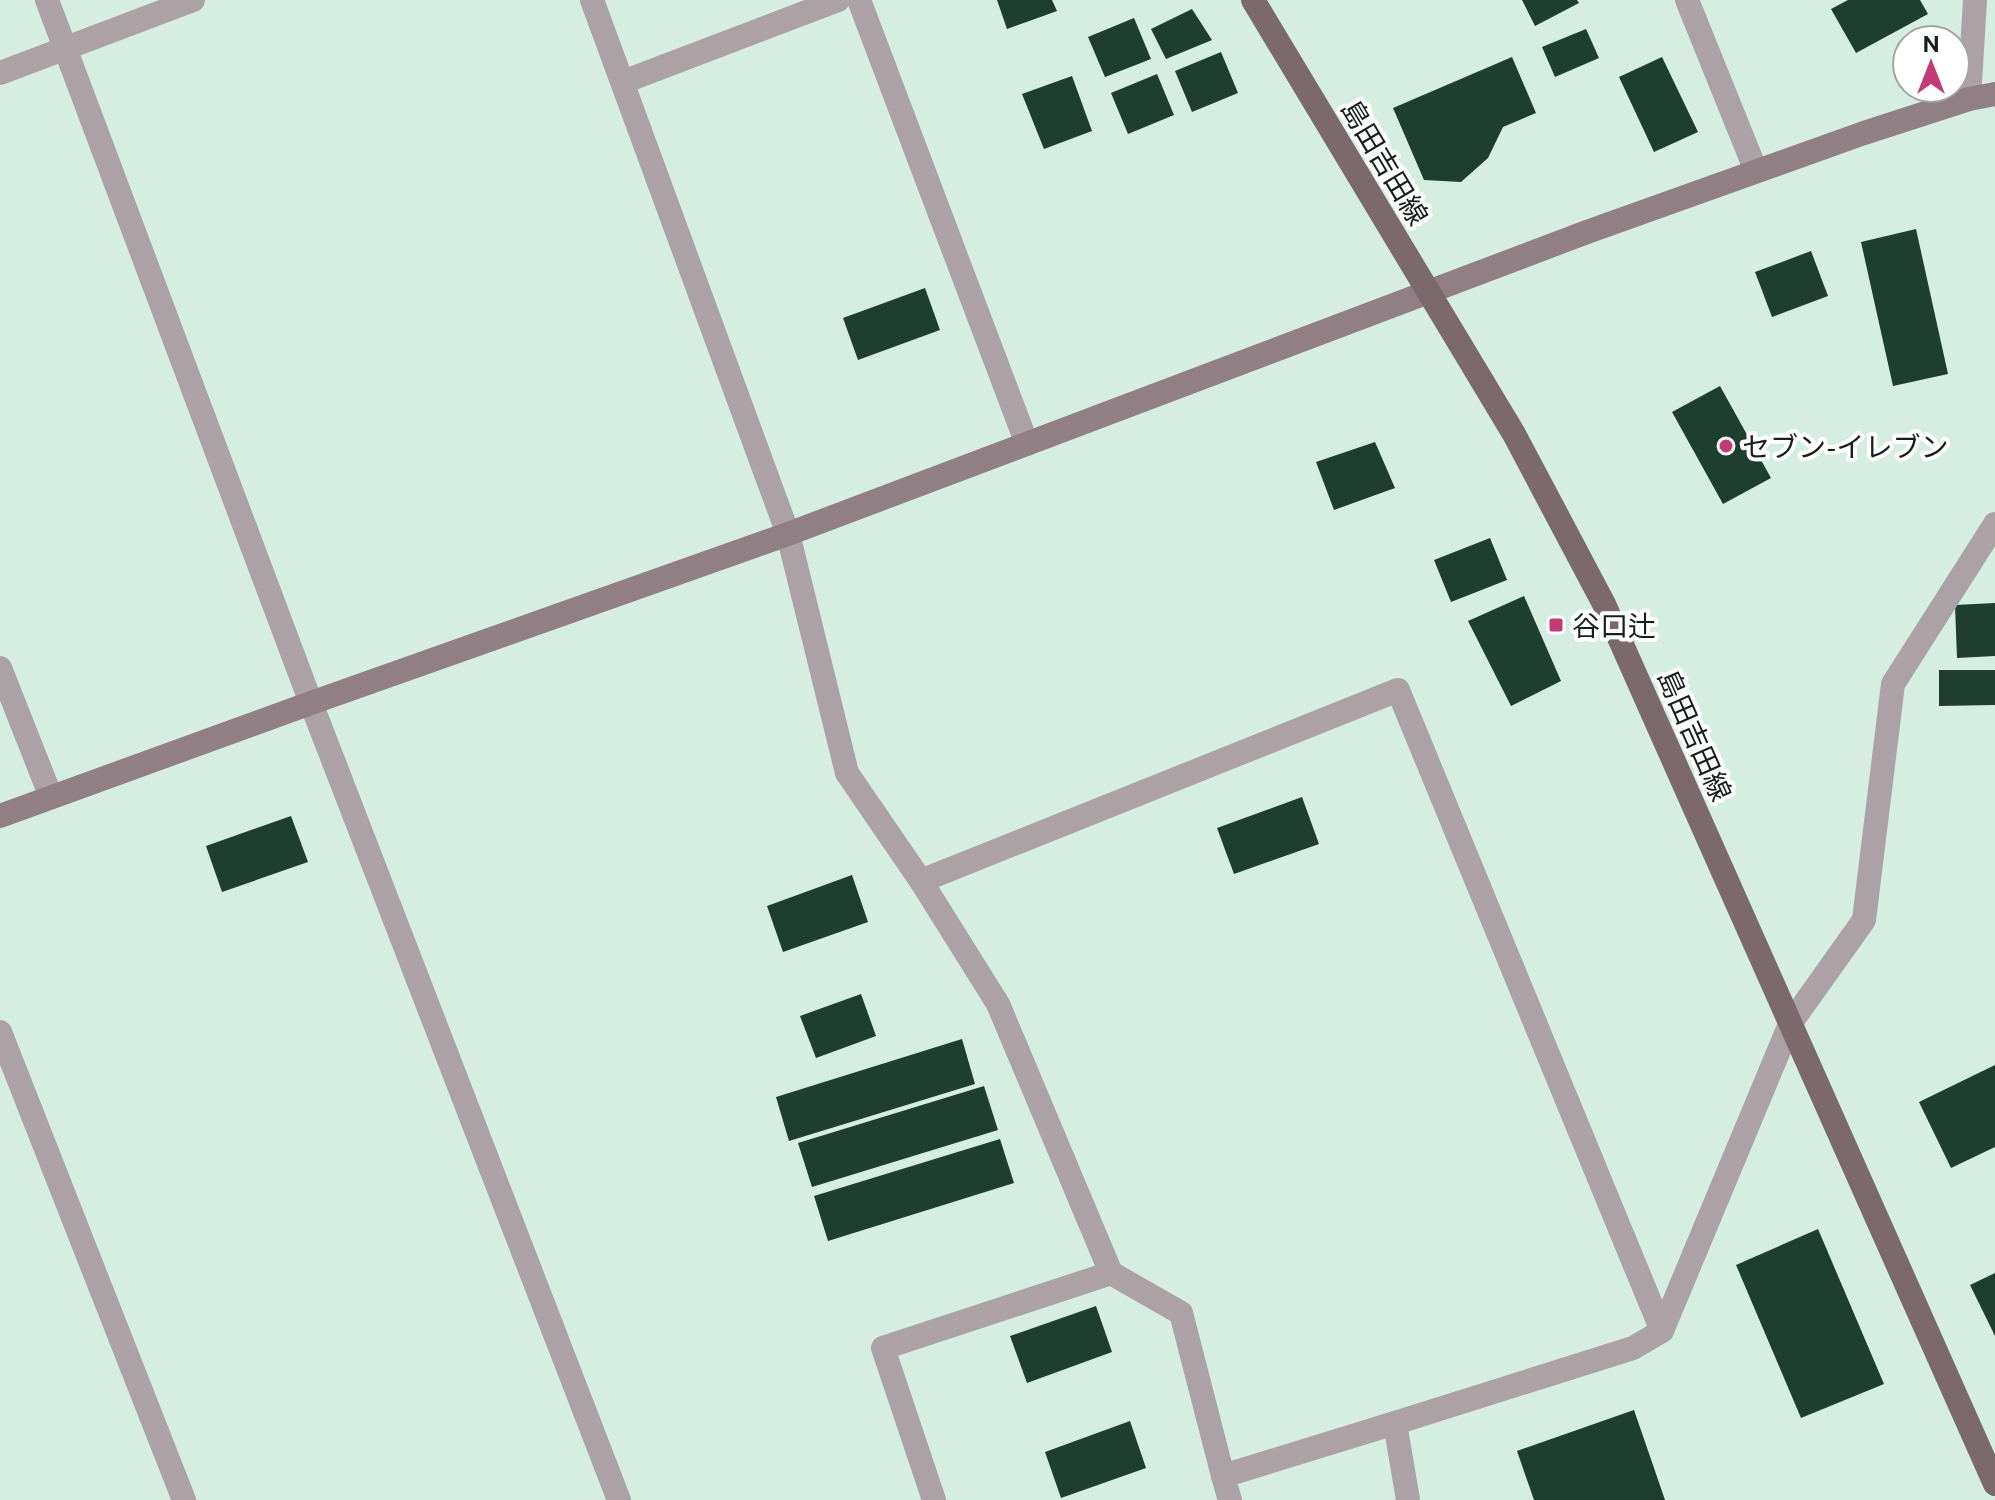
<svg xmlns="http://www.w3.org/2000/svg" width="1995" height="1500" viewBox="0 0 1995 1500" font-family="'Public Sans','Noto Sans JP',sans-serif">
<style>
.building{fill:#1e3e2f}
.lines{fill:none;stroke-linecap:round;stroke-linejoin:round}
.street{stroke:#aca2a5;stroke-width:24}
.secondary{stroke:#908085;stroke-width:24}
.primary{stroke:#7b696e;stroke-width:24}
.poi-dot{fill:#c23a76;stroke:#fff;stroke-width:3}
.labels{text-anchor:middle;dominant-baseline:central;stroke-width:8;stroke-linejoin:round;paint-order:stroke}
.street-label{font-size:28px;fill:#171f1b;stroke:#fff}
.poi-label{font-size:28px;fill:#171f1b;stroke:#fff;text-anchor:start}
</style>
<rect width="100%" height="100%" fill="#d6ede1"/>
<g class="building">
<polygon points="997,0 1052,0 1057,11 1007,29"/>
<polygon points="1522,0 1577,0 1579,3 1535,26"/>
<polygon points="1848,0 1920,0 1928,14 1856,53 1831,9"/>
<polygon points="1192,9 1212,40 1166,59 1151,29"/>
<polygon points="1134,18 1151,59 1105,77 1088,37"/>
<polygon points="1586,29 1599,58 1555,77 1542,47"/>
<polygon points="1221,52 1238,93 1192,112 1175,71"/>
<polygon points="1512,57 1536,113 1503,127 1488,158 1461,182 1424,180 1393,108"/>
<polygon points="1662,57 1698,132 1654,152 1619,77"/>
<polygon points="1157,74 1174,115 1128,134 1111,93"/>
<polygon points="1072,76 1092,131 1044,149 1022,94"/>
<polygon points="1916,229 1948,374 1893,386 1861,242"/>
<polygon points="1811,251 1828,296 1772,317 1755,272"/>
<polygon points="925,288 940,330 858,360 843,318"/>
<polygon points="1720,386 1771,478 1723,504 1672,412"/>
<polygon points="1375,442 1395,488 1334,510 1316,462"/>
<polygon points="1490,538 1507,580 1451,602 1434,560"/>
<polygon points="1524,596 1561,681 1511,706 1468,621"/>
<polygon points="1995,603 1995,656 1957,658 1955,605"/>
<polygon points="1939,670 1995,670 1995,705 1939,706"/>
<polygon points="1302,797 1319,844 1234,874 1217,828"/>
<polygon points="291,816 308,862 222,892 206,846"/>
<polygon points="852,875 868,922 783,952 767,906"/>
<polygon points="861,994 876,1036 816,1058 800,1016"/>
<polygon points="962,1039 975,1084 789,1141 776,1097"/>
<polygon points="1995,1065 1995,1147 1951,1168 1919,1102"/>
<polygon points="984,1086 998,1130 812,1187 798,1143"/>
<polygon points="1000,1139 1014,1183 828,1241 814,1196"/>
<polygon points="1818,1229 1884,1384 1801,1418 1736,1265"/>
<polygon points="1995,1273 1995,1336 1970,1285"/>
<polygon points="1096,1306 1112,1352 1027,1383 1010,1336"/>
<polygon points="1634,1410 1665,1500 1534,1500 1517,1451"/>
<polygon points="1130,1421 1146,1468 1061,1498 1045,1452"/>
</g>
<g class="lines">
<g class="street">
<polyline points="47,0 311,703 619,1500"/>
<polyline points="592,0 788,534 847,773 921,881 998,1004 1111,1273 883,1348 934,1500"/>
<polyline points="859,0 1027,444"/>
<polyline points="1687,0 1756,171"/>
<polyline points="0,73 193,0"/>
<polyline points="623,82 838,0"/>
<polyline points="1969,99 1975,0"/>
<polyline points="0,668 51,797"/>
<polyline points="921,881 1398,690 1662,1331"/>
<polyline points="0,1032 184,1500"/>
<polyline points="1111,1273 1181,1313 1223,1476"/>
<polyline points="1230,1500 1223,1476 1395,1423"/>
<polyline points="1408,1500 1395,1423 1633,1348 1662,1331 1790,1024 1864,920 1893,684 1995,524"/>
</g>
<polyline class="secondary" points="0,816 311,703 788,534 1587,232 1864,133 1969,99 1995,94"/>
<polyline class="primary" points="1253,0 1514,434 1604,604 1995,1484"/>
</g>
<g class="poi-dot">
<circle cx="1726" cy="446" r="8"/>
<rect x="1548" y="617" width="16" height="16" rx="4"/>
</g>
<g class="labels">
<g class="street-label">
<text transform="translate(1385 162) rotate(59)">島田吉田線</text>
<text transform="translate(1695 735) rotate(66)">島田吉田線</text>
</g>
<g class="poi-label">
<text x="1742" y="446">セブン-イレブン</text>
<text x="1572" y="625">谷口辻</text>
</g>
</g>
<g transform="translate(1931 64)"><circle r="38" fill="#ffffff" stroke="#a2a5a4" stroke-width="2"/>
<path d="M0-6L14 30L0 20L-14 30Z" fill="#c23a76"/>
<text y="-12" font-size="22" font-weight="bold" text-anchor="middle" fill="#171f1b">N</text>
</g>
</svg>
